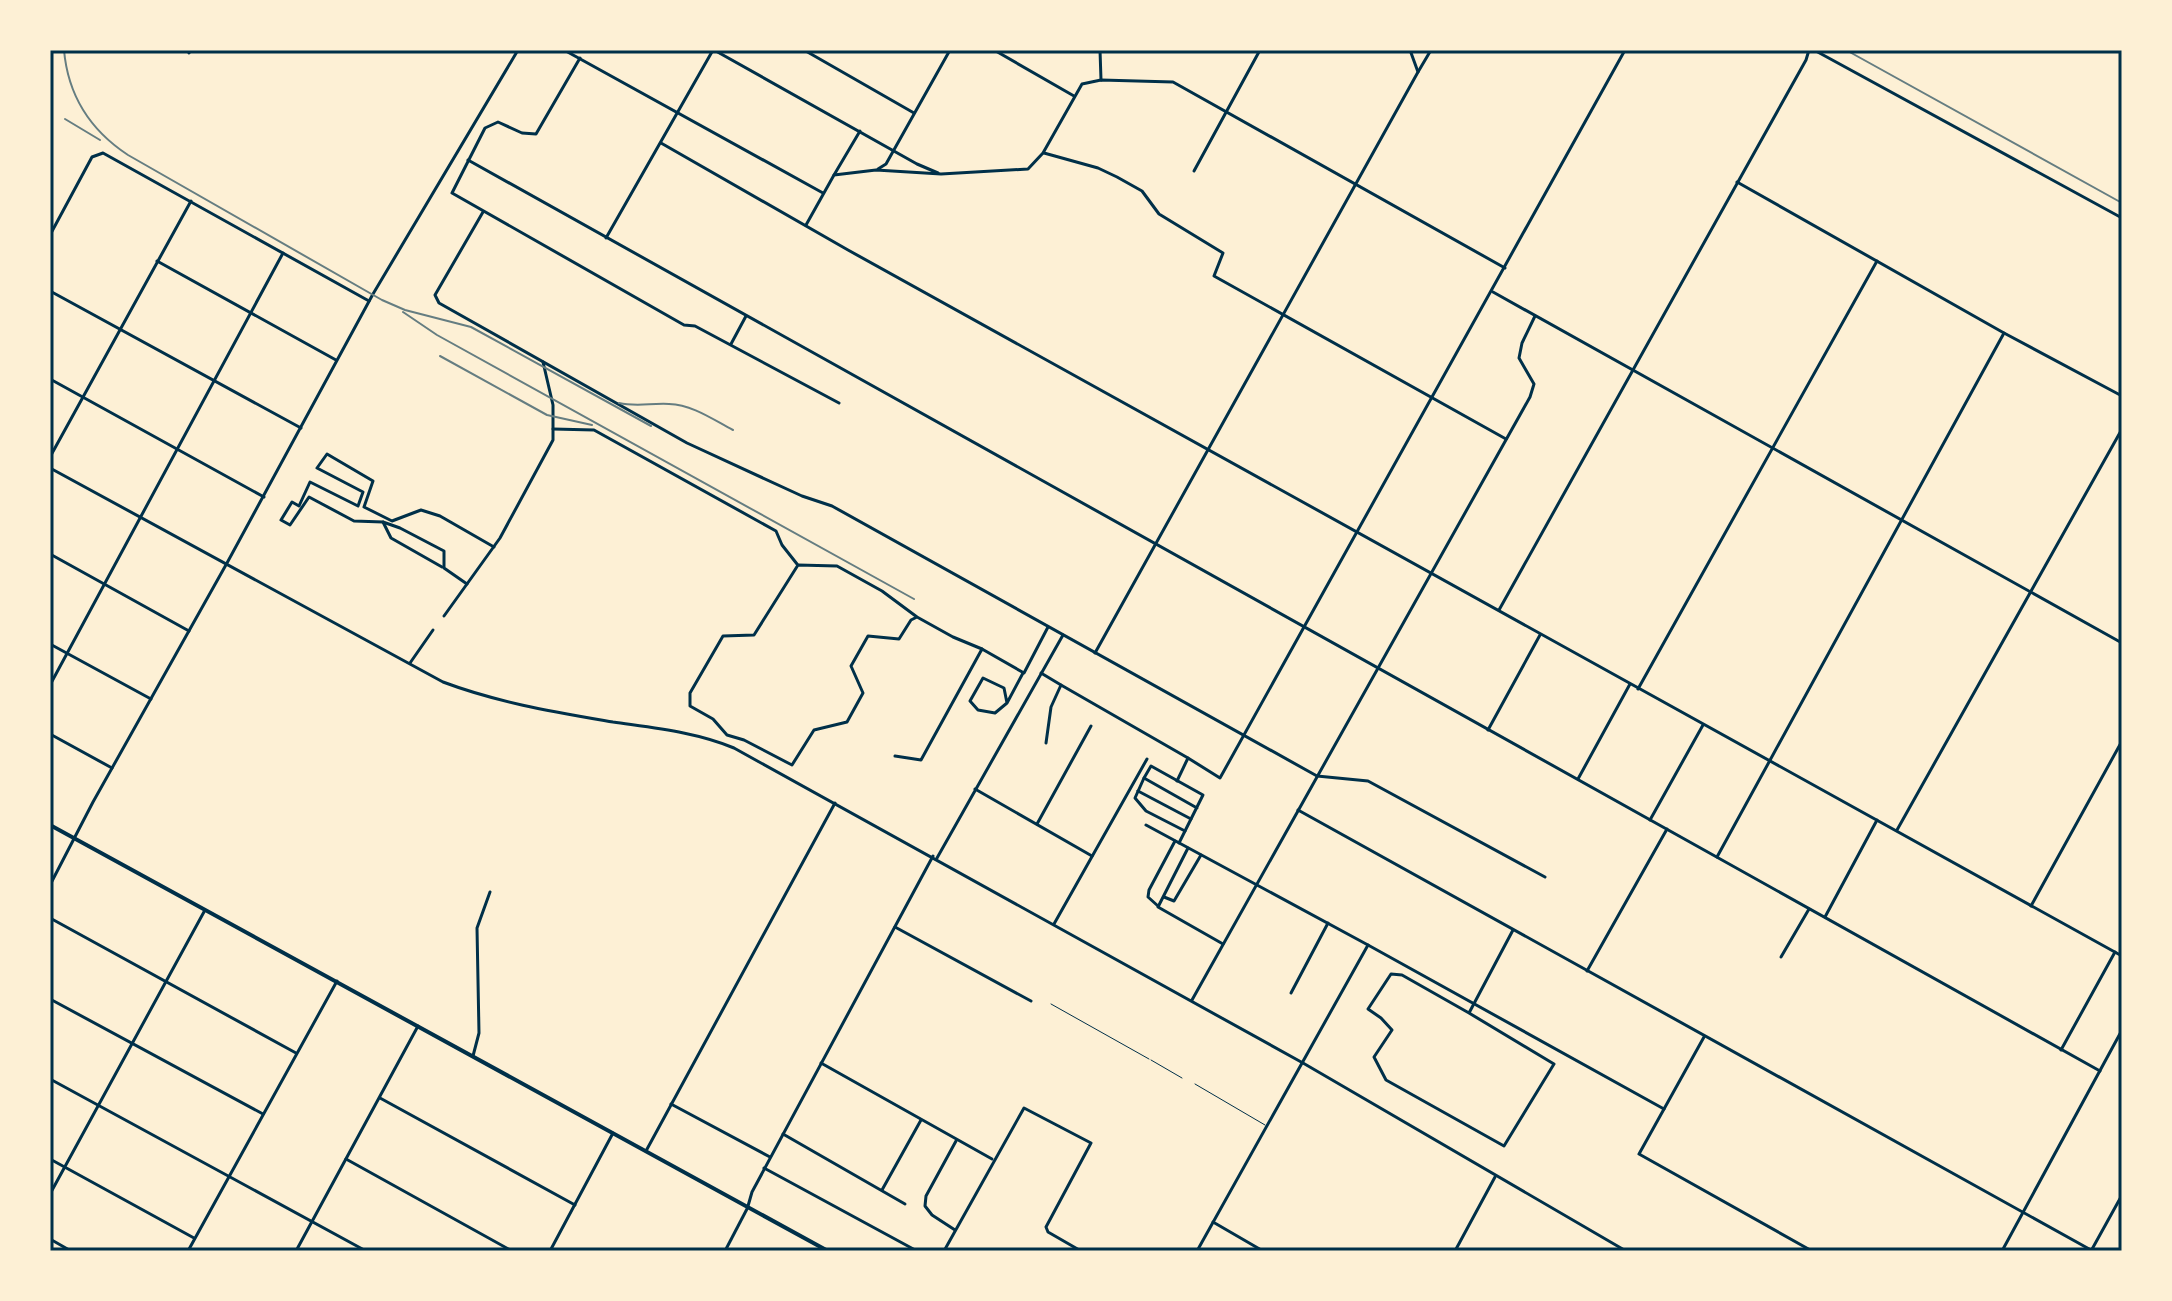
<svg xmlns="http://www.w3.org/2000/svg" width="2172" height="1301" viewBox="0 0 2172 1301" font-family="Helvetica,sans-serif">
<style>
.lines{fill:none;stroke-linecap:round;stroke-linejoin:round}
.service{stroke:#003049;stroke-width:1}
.minor{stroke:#003049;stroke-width:3}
.tertiary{stroke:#003049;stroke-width:3}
.secondary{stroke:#003049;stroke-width:4}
.rail{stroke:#657d81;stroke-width:2}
.neatline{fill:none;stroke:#003049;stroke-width:3}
</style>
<rect width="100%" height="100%" fill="#fdf0d5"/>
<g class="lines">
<g class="service">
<polyline points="1051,1004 1149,1059"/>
<polyline points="1151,1060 1182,1078"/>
<polyline points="1195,1084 1265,1125"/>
</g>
<g class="minor">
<polyline points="564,50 823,193"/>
<polyline points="714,50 917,164 938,173"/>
<polyline points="804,50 914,113"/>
<polyline points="994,50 1074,96"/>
<polyline points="1100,50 1101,80"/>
<polyline points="1814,50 2122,218"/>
<polyline points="189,53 191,50"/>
<polyline points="580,58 536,134 522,133 498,122 485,128 452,193 684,325 695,326 839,403"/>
<polyline points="1418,72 1431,50"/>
<polyline points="661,143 848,250 2122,956"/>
<polyline points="1044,153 1098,168 1117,177 1142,191 1159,214 1223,253 1214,276 1506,439"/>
<polyline points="468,160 2100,1071"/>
<polyline points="878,169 886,164 950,50"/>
<polyline points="1194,171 1260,50"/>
<polyline points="834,175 860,131"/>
<polyline points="1737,182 2004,333 2122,396"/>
<polyline points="483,212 435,295 439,303 687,443 802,496 832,506 1317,776 1368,781 1545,877"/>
<polyline points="806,225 834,175 876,170 941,174 1028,169 1043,153 1082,84 1101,80 1173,82 1505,268"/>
<polyline points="50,235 92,157 103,153 369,301"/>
<polyline points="606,238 713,50"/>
<polyline points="157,261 336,360"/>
<polyline points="50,291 301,428"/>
<polyline points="1493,292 2122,643"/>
<polyline points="731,344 746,316"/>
<polyline points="50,379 264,497"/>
<polyline points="553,429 594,430 776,531 782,545 797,564"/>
<polyline points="50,457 191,201"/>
<path d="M 50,468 L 443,682 C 499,703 555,712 613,722 C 654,728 696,732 734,748 L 1303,1063 L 1626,1251"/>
<polyline points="383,522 391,538 442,567"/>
<polyline points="50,554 189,631"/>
<polyline points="467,584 444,568 444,551 400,528 383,522 354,521 309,497 290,525 281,520 292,502 299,506 310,482 358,506 363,492 317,468 327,454 373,481 364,507 392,521 421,510 440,516 494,547"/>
<polyline points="1499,610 1806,60 1809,50"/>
<polyline points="444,616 500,538 553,440 553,405 543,362"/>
<polyline points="917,617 882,591 837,566 798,565 754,635 723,636 690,693 690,706 713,719 727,735 744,740 792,765 814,730 847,722 863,693 851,666 868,636 899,639 911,620 917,617 953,637 982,649"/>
<polyline points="50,644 151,699"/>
<polyline points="1095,653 1418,72 1410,50"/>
<polyline points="410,663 433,630"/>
<polyline points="1041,673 1061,685"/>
<polyline points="50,685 283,253"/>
<polyline points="1638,689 1877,261"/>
<polyline points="1007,703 1004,688 983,678 970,701 978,710 995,713 1007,703 1023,673"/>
<polyline points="1488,730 1540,635"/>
<polyline points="50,734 112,768"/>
<polyline points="1046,743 1051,707 1061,685 1188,758"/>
<polyline points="895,756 921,760 982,649 1024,673 1048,627"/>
<polyline points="1144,778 1135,798 1146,811 1185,831"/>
<polyline points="1578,779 1630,684"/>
<polyline points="1177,781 1188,758 1220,778 1625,50"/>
<polyline points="975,789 1092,856"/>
<polyline points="1138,791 1191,819"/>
<polyline points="1298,810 2091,1250"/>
<polyline points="1650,820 1703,725"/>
<polyline points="1037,824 1091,726"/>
<polyline points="1146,825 1368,945 1664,1109"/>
<polyline points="1897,830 2122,429"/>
<polyline points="1179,843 1203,795 1151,766 1144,778 1197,808"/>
<polyline points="1188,848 1158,907 1223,944"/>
<polyline points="1717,857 2004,333"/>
<polyline points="937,858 1063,635"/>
<polyline points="1164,897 1174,901 1201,855"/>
<polyline points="1158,906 1148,897 1149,890 1175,841"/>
<polyline points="2031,906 2122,741"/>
<polyline points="1825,917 1877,820"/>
<polyline points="50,918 296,1053"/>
<polyline points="1054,924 1147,759"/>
<polyline points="895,927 1031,1001"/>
<polyline points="1781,957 1809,909"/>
<polyline points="1587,971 1667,829"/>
<polyline points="1291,993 1328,923"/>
<polyline points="50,999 263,1114"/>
<polyline points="1192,1000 1530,397 1534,384 1519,358 1522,343 1535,316"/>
<polyline points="1469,1013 1402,975 1391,974 1368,1009 1381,1018 1392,1030 1374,1057 1386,1080 1504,1146 1554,1064 1469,1013 1513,930"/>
<polyline points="1704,1037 1639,1154 1812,1251"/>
<polyline points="2061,1050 2115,952"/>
<polyline points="473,1056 479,1033 477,928 490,892"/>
<polyline points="821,1063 992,1159"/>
<polyline points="50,1079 366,1251"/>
<polyline points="380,1098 575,1205"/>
<polyline points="671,1104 770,1157"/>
<polyline points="783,1134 905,1204"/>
<polyline points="646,1151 835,803"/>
<polyline points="50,1159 194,1238"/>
<polyline points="346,1159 512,1251"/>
<polyline points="764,1168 917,1251"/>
<polyline points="882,1190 921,1120"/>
<polyline points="50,1194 205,910"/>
<polyline points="748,1206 752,1192 933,856"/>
<polyline points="1213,1222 1263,1251"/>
<polyline points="955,1230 932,1215 925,1206 926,1196 956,1141"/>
<polyline points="50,1239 71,1251"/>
<polyline points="188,1251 337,981"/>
<polyline points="296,1251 418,1026"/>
<polyline points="550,1251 613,1133"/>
<polyline points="944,1251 1024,1108 1091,1143 1046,1227 1048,1232 1081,1251"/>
<polyline points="1197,1251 1368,945"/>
<polyline points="1455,1251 1495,1177"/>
<polyline points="2002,1251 2122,1030"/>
<polyline points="2091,1251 2122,1195"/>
</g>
<g class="tertiary">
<polyline points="50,885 93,802 227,563 373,294 518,50"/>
<polyline points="725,1251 748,1207"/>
</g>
<polyline class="secondary" points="50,825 828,1251"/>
<g class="rail">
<path d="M 64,50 C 68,96 90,130 128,155 L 382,300 L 405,310 L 471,327 L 651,426"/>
<polyline points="1846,50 2122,203"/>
<polyline points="65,119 100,140"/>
<polyline points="403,312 437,335 914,599"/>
<polyline points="440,356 547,415 592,425"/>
<path d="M 619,403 C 636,407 651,403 669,404 C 693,405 712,419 733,430"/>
</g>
</g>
<rect width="2172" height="1301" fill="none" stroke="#fdf0d5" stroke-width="104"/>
<rect x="52" y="52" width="2068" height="1197" class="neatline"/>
</svg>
